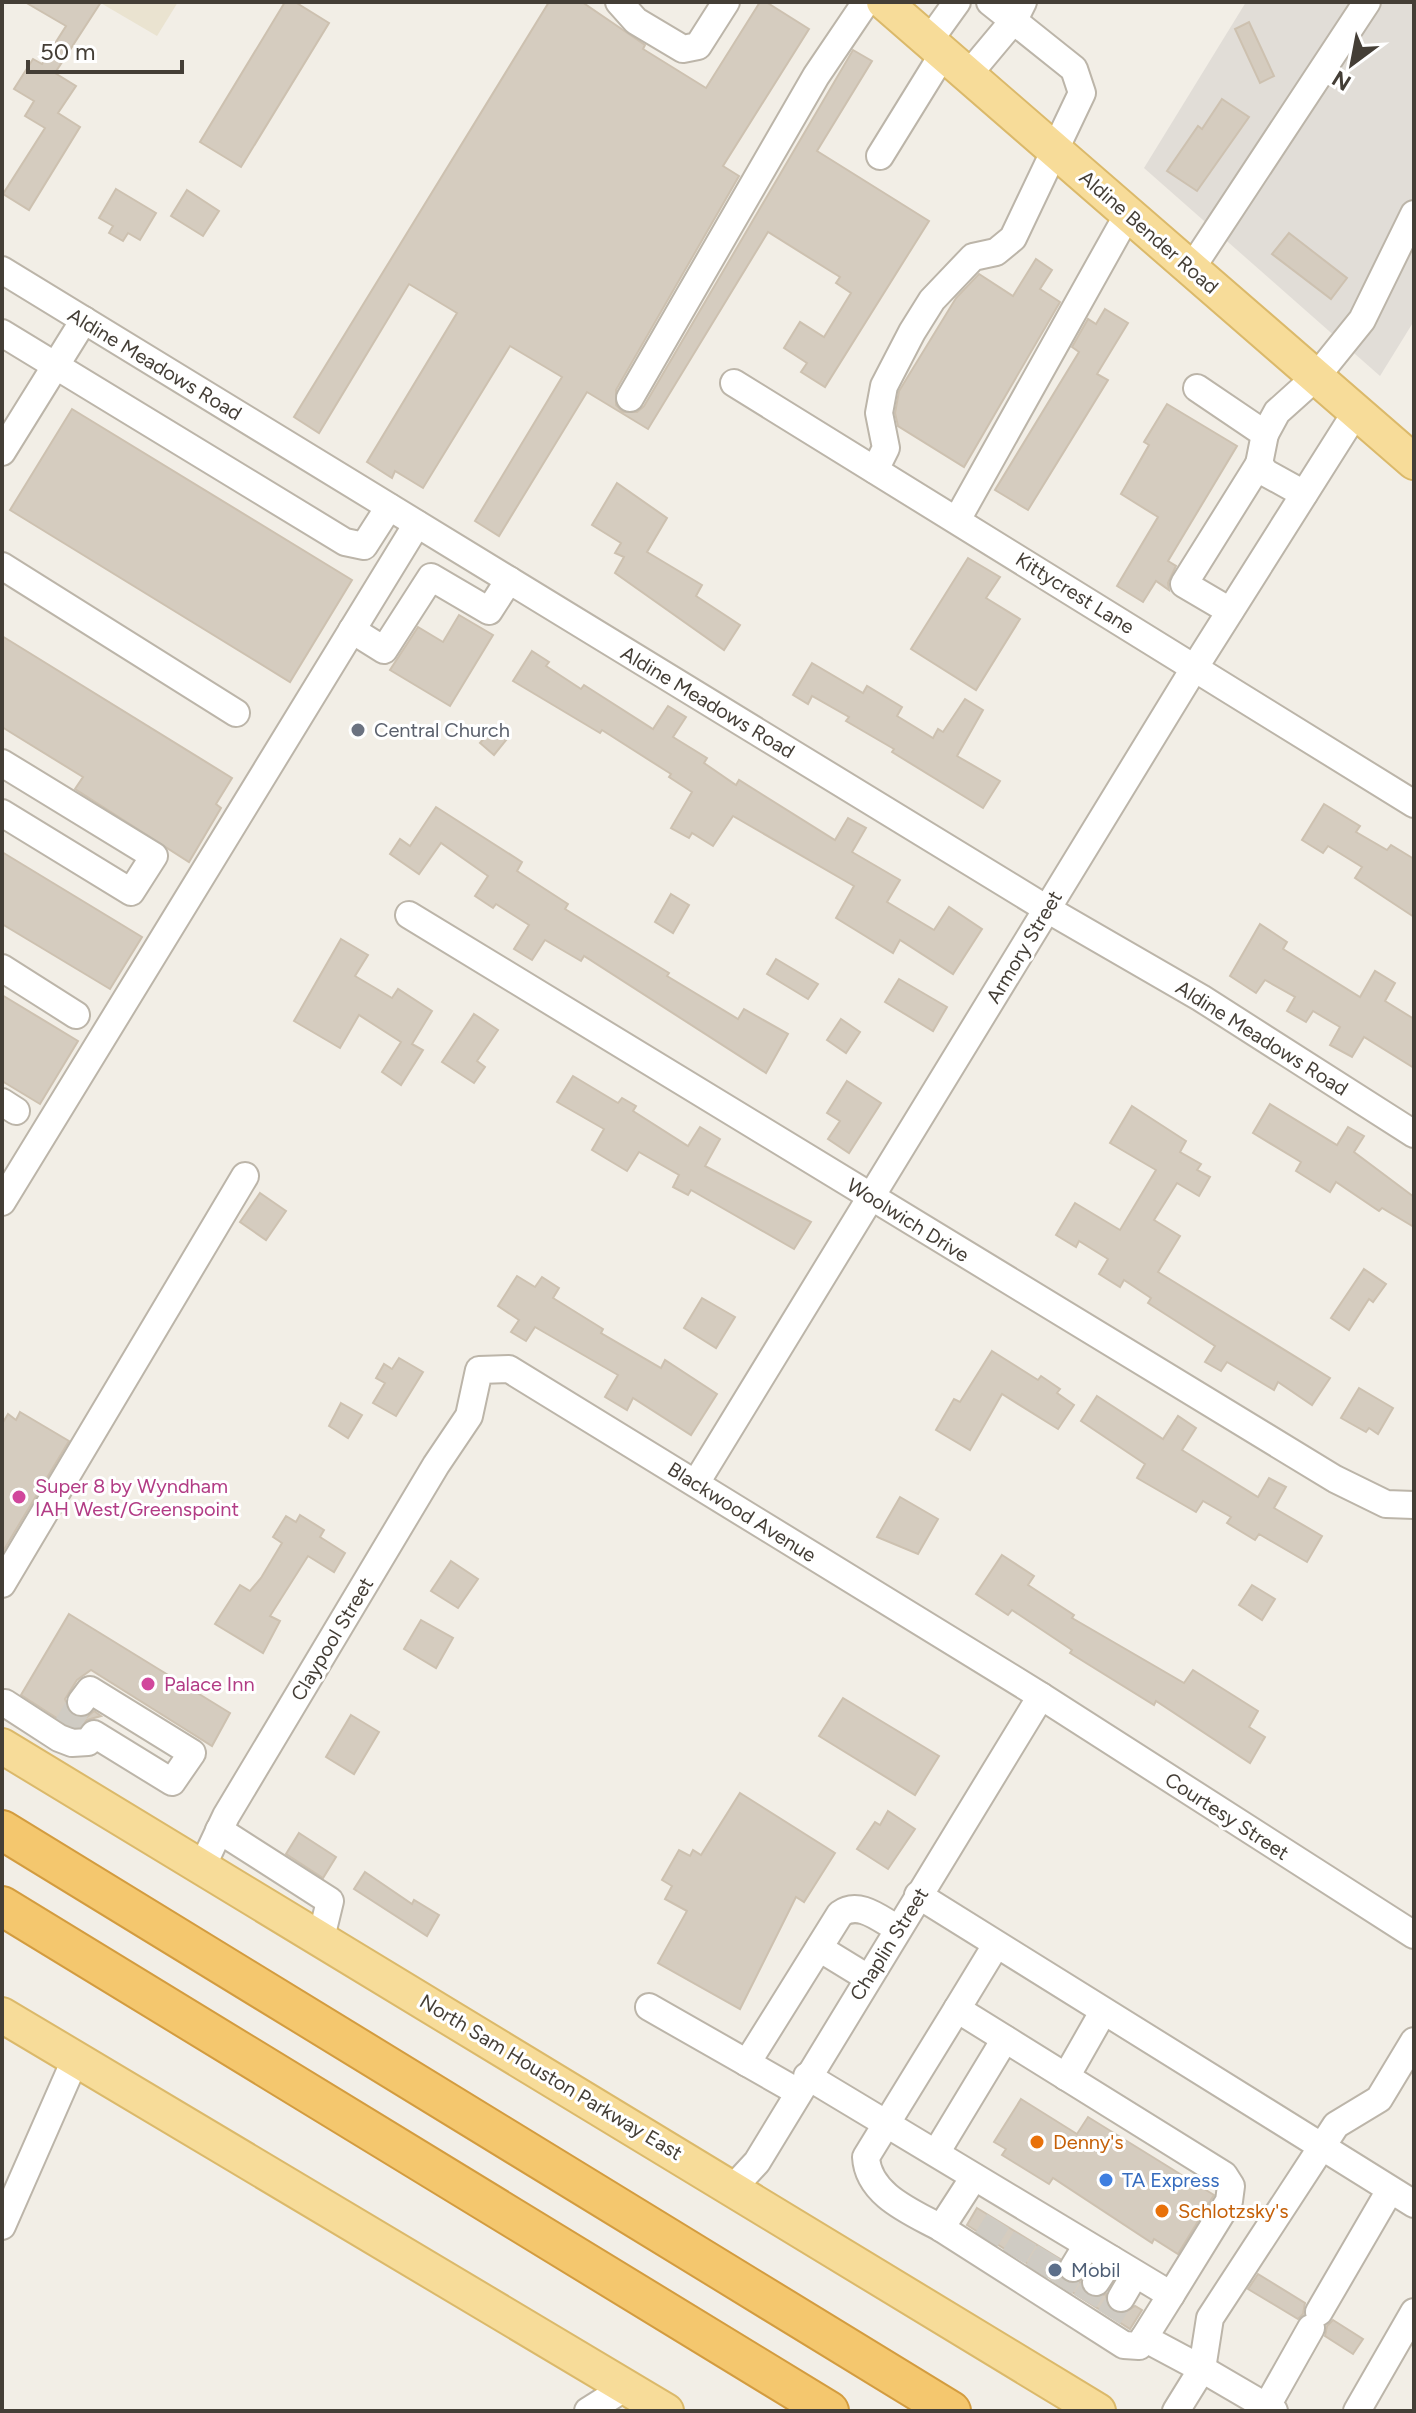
<svg xmlns="http://www.w3.org/2000/svg" width="1416" height="2413" viewBox="0 0 1416 2413" font-family="Figtree,sans-serif">
<style>
.industrial{fill:#e1ddd7}
.education{fill:#eae3d0}
.building{fill:#d5ccbf;stroke:#cdc1b0;stroke-width:2}
.lines{fill:none;stroke-linecap:round;stroke-linejoin:round}
.minor-tunnel{stroke:#cfcbc3;stroke-width:26;stroke-dasharray:26 13;stroke-linecap:butt}
.minor-casing{stroke:#bcb5a9;stroke-width:30}
.major-casing{stroke:#dbb96a;stroke-width:38}
.highway-casing{stroke:#d39c3f;stroke-width:42}
.minor{stroke:#fff;stroke-width:26}
.major{stroke:#f7dc99;stroke-width:34}
.highway{stroke:#f4c76e;stroke-width:38}
.worship-dot{fill:#6b7280;stroke:#fff;stroke-width:3}
.hotel-dot{fill:#d1479c;stroke:#fff;stroke-width:3}
.food-dot{fill:#e8710a;stroke:#fff;stroke-width:3}
.shop-dot{fill:#3f7fe0;stroke:#fff;stroke-width:3}
.service-dot{fill:#5c6f8a;stroke:#fff;stroke-width:3}
.labels{text-anchor:middle;dominant-baseline:central;stroke-width:6;stroke-linejoin:round;paint-order:stroke}
.street-label{font-size:20px;fill:#443e36;stroke:#fff}
.worship-label{font-size:20px;fill:#5b616d;stroke:#fff;text-anchor:start}
.hotel-label{font-size:20px;fill:#b23c85;stroke:#fff;text-anchor:start}
.food-label{font-size:20px;fill:#c56008;stroke:#fff;text-anchor:start}
.shop-label{font-size:20px;fill:#366cbe;stroke:#fff;text-anchor:start}
.service-label{font-size:20px;fill:#4e5e75;stroke:#fff;text-anchor:start}
</style>
<rect width="100%" height="100%" fill="#f2eee6"/>
<polygon class="industrial" points="1246,2 1414,2 1414,321 1380,376 1144,168"/>
<polygon class="education" points="99,2 178,2 157,36"/>
<g class="building">
<polygon points="25,2 101,2 55,73 76,86 58,113 80,127 29,210 3,194 45,128 25,116 34,101 14,89 33,59 42,64 66,26"/>
<polygon points="285,2 295,2 329,23 241,167 200,142"/>
<polygon points="549,2 582,2 645,45 643,49 706,88 760,2 766,2 809,29 723,166 739,176 616,390 616,405 623,412 637,412 644,406 853,50 872,61 817,151 929,221 825,387 801,372 807,363 784,348 800,322 824,337 851,293 836,283 840,277 768,232 648,429 587,392 499,536 475,521 562,377 510,346 423,488 395,471 392,478 367,462 457,313 409,284 319,433 294,417"/>
<polygon points="1249,22 1274,76 1260,83 1235,29"/>
<polygon points="1222,99 1249,117 1197,191 1167,171 1198,126 1202,129"/>
<polygon points="116,189 156,213 140,240 128,233 123,241 109,233 113,226 99,218"/>
<polygon points="187,190 219,211 203,236 171,216"/>
<polygon points="1289,233 1347,278 1331,299 1272,254"/>
<polygon points="1036,259 1052,270 1040,289 1060,302 964,467 898,426 895,413 899,391 956,298 979,274 1013,296"/>
<polygon points="1105,309 1128,323 1097,374 1108,380 1028,510 995,490 1079,352 1072,347 1088,319 1096,324"/>
<polygon points="1167,404 1237,446 1168,561 1176,566 1168,583 1169,590 1156,581 1143,602 1117,586 1158,517 1121,494 1149,445 1144,442"/>
<polygon points="72,409 352,580 290,682 10,510"/>
<polygon points="617,483 667,518 647,552 702,585 696,596 740,625 724,650 615,573 624,557 615,553 621,543 592,525"/>
<polygon points="968,558 1000,577 986,598 1020,619 976,690 911,649"/>
<polygon points="459,615 493,635 450,706 390,670 418,627 443,642"/>
<polygon points="2,636 232,778 216,804 221,808 189,862 75,789 83,777 2,727"/>
<polygon points="532,651 549,662 546,666 581,689 584,685 653,729 668,706 686,717 673,737 707,758 704,763 736,785 739,780 835,840 848,818 866,828 852,852 900,880 887,902 934,930 949,907 982,929 953,974 900,940 893,953 836,918 854,886 733,816 713,846 692,833 689,838 671,828 692,792 669,777 671,774 602,730 600,733 513,681"/>
<polygon points="812,663 863,693 867,686 902,707 897,716 933,738 938,729 943,732 965,699 983,710 957,756 1000,781 983,808 892,752 894,749 846,721 849,717 812,696 808,704 793,695"/>
<polygon points="493,728 507,739 494,755 480,743"/>
<polygon points="1324,804 1360,826 1356,832 1387,850 1391,845 1414,859 1414,917 1355,878 1362,867 1328,846 1323,853 1302,840"/>
<polygon points="436,807 522,862 517,871 568,904 565,909 669,973 667,976 738,1019 744,1009 788,1034 766,1073 584,956 581,961 545,940 532,960 514,949 529,925 496,904 493,908 475,896 488,876 441,843 419,874 390,854 400,839 410,846"/>
<polygon points="2,852 142,937 110,989 2,924"/>
<polygon points="671,894 689,905 673,933 655,922"/>
<polygon points="1260,924 1287,942 1283,949 1360,997 1375,971 1395,983 1385,1001 1414,1019 1414,1068 1364,1037 1352,1057 1330,1045 1340,1027 1313,1011 1306,1022 1287,1011 1295,997 1265,980 1256,993 1230,976"/>
<polygon points="341,939 368,955 355,976 392,998 398,989 432,1011 412,1044 423,1050 401,1085 382,1072 401,1042 359,1015 340,1048 294,1021"/>
<polygon points="776,959 818,984 808,999 767,974"/>
<polygon points="899,979 947,1007 933,1031 885,1002"/>
<polygon points="2,995 78,1041 40,1104 2,1081"/>
<polygon points="474,1014 498,1030 477,1061 485,1067 474,1083 442,1062"/>
<polygon points="841,1019 860,1032 846,1053 827,1040"/>
<polygon points="573,1076 618,1103 622,1098 636,1106 633,1111 688,1146 700,1127 720,1139 705,1166 811,1222 794,1249 691,1190 688,1195 673,1187 679,1175 639,1152 627,1171 592,1150 604,1129 557,1102"/>
<polygon points="847,1081 881,1103 849,1153 828,1139 840,1121 827,1113"/>
<polygon points="1270,1104 1337,1145 1348,1127 1364,1136 1354,1152 1414,1197 1414,1227 1382,1208 1379,1211 1336,1182 1330,1192 1296,1171 1301,1162 1253,1133"/>
<polygon points="1132,1106 1186,1141 1180,1152 1201,1164 1197,1170 1210,1177 1199,1196 1177,1183 1154,1220 1180,1236 1158,1272 1330,1378 1312,1405 1278,1382 1274,1390 1227,1362 1221,1371 1205,1362 1215,1346 1148,1303 1151,1298 1124,1280 1120,1287 1099,1274 1108,1259 1079,1241 1076,1247 1056,1235 1075,1203 1120,1230 1156,1170 1110,1143"/>
<polygon points="260,1193 286,1211 266,1240 240,1222"/>
<polygon points="1364,1269 1386,1284 1373,1302 1369,1299 1349,1330 1331,1318"/>
<polygon points="517,1276 535,1287 542,1277 559,1288 553,1298 603,1329 601,1333 661,1368 665,1360 717,1394 691,1435 633,1398 627,1410 605,1397 618,1375 535,1327 526,1341 511,1332 519,1320 498,1306"/>
<polygon points="702,1298 735,1317 716,1348 684,1328"/>
<polygon points="992,1351 1038,1380 1041,1376 1060,1389 1057,1393 1074,1405 1058,1429 1002,1394 970,1450 936,1430 954,1399 960,1402"/>
<polygon points="399,1358 423,1372 396,1416 373,1403 385,1383 376,1378 384,1364 392,1369"/>
<polygon points="1359,1388 1393,1408 1378,1434 1369,1428 1366,1432 1341,1418"/>
<polygon points="1097,1396 1163,1439 1178,1416 1196,1428 1182,1450 1258,1497 1269,1478 1286,1487 1274,1508 1322,1536 1307,1562 1259,1534 1255,1540 1227,1523 1231,1517 1203,1501 1196,1512 1137,1478 1145,1464 1081,1421"/>
<polygon points="341,1403 362,1415 348,1438 329,1426"/>
<polygon points="20,1412 69,1441 2,1553 2,1424 8,1414 16,1420"/>
<polygon points="900,1497 938,1519 918,1554 877,1537"/>
<polygon points="300,1515 324,1530 320,1537 345,1553 334,1572 308,1556 270,1616 280,1621 263,1653 215,1624 240,1585 250,1591 261,1578 282,1543 273,1537 286,1516 296,1522"/>
<polygon points="1002,1555 1034,1576 1028,1585 1074,1615 1072,1618 1184,1683 1193,1670 1258,1711 1249,1727 1265,1737 1250,1763 1156,1701 1154,1705 1070,1653 1072,1650 1012,1610 1008,1615 976,1594"/>
<polygon points="451,1561 478,1579 458,1608 431,1591"/>
<polygon points="1252,1585 1275,1599 1262,1620 1239,1605"/>
<polygon points="69,1614 230,1713 212,1746 91,1670 77,1680 65,1699 72,1715 87,1717 94,1711 101,1716 87,1720 80,1726 66,1724 21,1695"/>
<polygon points="421,1620 453,1638 436,1668 404,1649"/>
<polygon points="843,1698 939,1756 915,1795 819,1736"/>
<polygon points="351,1715 379,1732 354,1774 326,1757"/>
<polygon points="740,1793 835,1853 804,1902 796,1897 740,2009 658,1963 687,1911 665,1899 672,1886 662,1880 679,1850 690,1856 693,1850 701,1855"/>
<polygon points="888,1811 915,1829 888,1869 857,1849 875,1822 880,1825"/>
<polygon points="299,1833 336,1857 323,1878 286,1854"/>
<polygon points="365,1872 412,1904 414,1900 439,1915 427,1936 354,1889"/>
<polygon points="1021,2099 1077,2134 1088,2117 1214,2195 1178,2254 1154,2239 1152,2243 1053,2178 1049,2184 1002,2155 1006,2149 994,2142"/>
<polygon points="977,2208 1060,2259 1057,2268 1064,2281 1080,2282 1087,2295 1094,2298 1106,2294 1107,2305 1112,2311 1122,2314 1135,2306 1142,2310 1130,2329 967,2225"/>
<polygon points="1258,2274 1305,2303 1303,2314 1298,2319 1248,2289"/>
<polygon points="1333,2320 1363,2339 1353,2354 1325,2336 1327,2326"/>
</g>
<g class="lines">
<g class="minor-tunnel">
<polyline points="65,1729 81,1702"/>
<polyline points="986,2240 998,2221"/>
<polyline points="1014,2257 1025,2238"/>
<polyline points="1037,2272 1049,2252"/>
<polyline points="1061,2287 1073,2268"/>
<polyline points="1085,2301 1096,2282"/>
<polyline points="1109,2317 1121,2298"/>
</g>
<defs>
<g id="minor">
<polyline points="619,2 636,21 683,49 698,46 726,2"/>
<polyline points="929,41 957,2"/>
<polyline points="968,75 1014,20 1023,2"/>
<polyline points="880,156 943,54"/>
<polyline points="1191,269 1367,2"/>
<polyline points="2,270 1047,909 1201,998 1414,1134"/>
<polyline points="2,333 345,542 364,546 389,507"/>
<polyline points="734,383 1414,804"/>
<polyline points="1197,388 1265,434 1259,464 1266,473 1304,494"/>
<polyline points="630,398 816,76 866,2"/>
<polyline points="1265,434 1277,412 1316,377 1362,320 1414,214"/>
<polyline points="2,452 84,320"/>
<polyline points="875,470 886,448 879,413 884,386 912,332 932,300 973,257 996,252 1013,238 1082,93 1074,69 990,2"/>
<polyline points="957,520 1128,214"/>
<polyline points="2,566 236,713"/>
<polyline points="1230,611 1184,584 1259,464"/>
<polyline points="352,630 384,650 431,577 489,611 509,580"/>
<polyline points="2,763 154,856 131,892 2,813"/>
<polyline points="409,915 1335,1479 1386,1504 1414,1505"/>
<polyline points="2,968 76,1015"/>
<polyline points="2,1102 16,1111"/>
<polyline points="2,1202 417,524"/>
<polyline points="696,1483 1195,667 1356,412"/>
<polyline points="2,1584 245,1176"/>
<polyline points="5,1703 59,1738 72,1743 88,1742 94,1734 172,1782 192,1753 90,1690 81,1702"/>
<polyline points="219,1830 330,1901 321,1938"/>
<polyline points="202,1867 226,1816 436,1465 469,1416 479,1370 509,1369 1041,1696 1414,1935"/>
<polyline points="918,1895 1414,2204"/>
<polyline points="996,1945 957,2009 1224,2175 1231,2186 1229,2201 1171,2295"/>
<polyline points="819,1948 868,1978"/>
<polyline points="649,2007 798,2092"/>
<path d="M 747,2063 L 840,1914 C 859,1900 880,1919 898,1929"/>
<polyline points="807,2076 1171,2295 1144,2338 1202,2369 1210,2318 1336,2125 1379,2099 1414,2041"/>
<polyline points="1066,2077 1103,2012"/>
<polyline points="936,2153 1005,2039"/>
<polyline points="974,2177 941,2228 1124,2345 1139,2346 1144,2338"/>
<polyline points="733,2188 757,2162 1041,1696"/>
<polyline points="2,2226 75,2060"/>
<path d="M 941,2228 C 912,2212 868,2195 866,2157 L 957,2009"/>
<polyline points="1073,2268 1087,2245"/>
<polyline points="1096,2282 1111,2259"/>
<polyline points="1121,2298 1135,2274"/>
<polyline points="1319,2312 1390,2190"/>
<polyline points="1267,2406 1311,2328"/>
<polyline points="588,2411 626,2387"/>
<polyline points="1176,2411 1202,2369 1274,2411"/>
<polyline points="1357,2411 1414,2312"/>
</g>
<g id="major">
<polyline points="884,2 1414,462"/>
<polyline points="2,1746 1098,2411"/>
<polyline points="2,2015 666,2411"/>
</g>
<g id="highway">
<polyline points="2,1830 951,2411"/>
<polyline points="2,1906 829,2411"/>
</g>
</defs>
<use href="#minor" class="minor-casing"/>
<use href="#major" class="major-casing"/>
<use href="#highway" class="highway-casing"/>
<use href="#minor" class="minor"/>
<use href="#major" class="major"/>
<use href="#highway" class="highway"/>
</g>
<circle class="worship-dot" cx="358" cy="730" r="8"/>
<g class="hotel-dot">
<circle cx="19" cy="1497" r="8"/>
<circle cx="148" cy="1684" r="8"/>
</g>
<g class="food-dot">
<circle cx="1037" cy="2142" r="8"/>
<circle cx="1162" cy="2211" r="8"/>
</g>
<circle class="shop-dot" cx="1106" cy="2180" r="8"/>
<circle class="service-dot" cx="1055" cy="2270" r="8"/>
<g class="labels">
<g class="street-label">
<text transform="translate(1149 232) rotate(41)">Aldine Bender Road</text>
<text transform="translate(155 364) rotate(31)">Aldine Meadows Road</text>
<text transform="translate(1075 593) rotate(32)">Kittycrest Lane</text>
<text transform="translate(708 702) rotate(31)">Aldine Meadows Road</text>
<text transform="translate(1024 947) rotate(-59)">Armory Street</text>
<text transform="translate(1262 1038) rotate(32)">Aldine Meadows Road</text>
<text transform="translate(908 1220) rotate(32)">Woolwich Drive</text>
<text transform="translate(742 1512) rotate(32)">Blackwood Avenue</text>
<text transform="translate(332 1639) rotate(-59)">Claypool Street</text>
<text transform="translate(1227 1816) rotate(33)">Courtesy Street</text>
<text transform="translate(889 1944) rotate(-58)">Chaplin Street</text>
<text transform="translate(551 2077) rotate(31)">North Sam Houston Parkway East</text>
</g>
<g class="worship-label">
<text x="374" y="730">Central Church</text>
</g>
<g class="hotel-label">
<text x="35" y="1486">Super 8 by Wyndham<tspan x="35" dy="23">IAH West/Greenspoint</tspan></text>
<text x="164" y="1684">Palace Inn</text>
</g>
<g class="food-label">
<text x="1053" y="2142">Denny's</text>
<text x="1178" y="2211">Schlotzsky's</text>
</g>
<g class="shop-label">
<text x="1122" y="2180">TA Express</text>
</g>
<g class="service-label">
<text x="1071" y="2270">Mobil</text>
</g>
</g>
<rect width="1416" height="2413" fill="none" stroke="#443e36" stroke-width="8"/>
<g transform="translate(1352 64) rotate(212)" stroke="#ffffff" stroke-width="6" paint-order="stroke">
<path d="M0-6L14 30L0 20L-14 30Z" fill="#443e36"/>
<text y="-12" font-size="22" font-weight="bold" text-anchor="middle" fill="#443e36">N</text>
</g>
<path d="M28 60v12h154v-12" fill="none" stroke="#443e36" stroke-width="4"/>
<text x="40" y="60" font-size="24" fill="#443e36" stroke="#ffffff" stroke-width="6" paint-order="stroke">50 m</text>
</svg>
